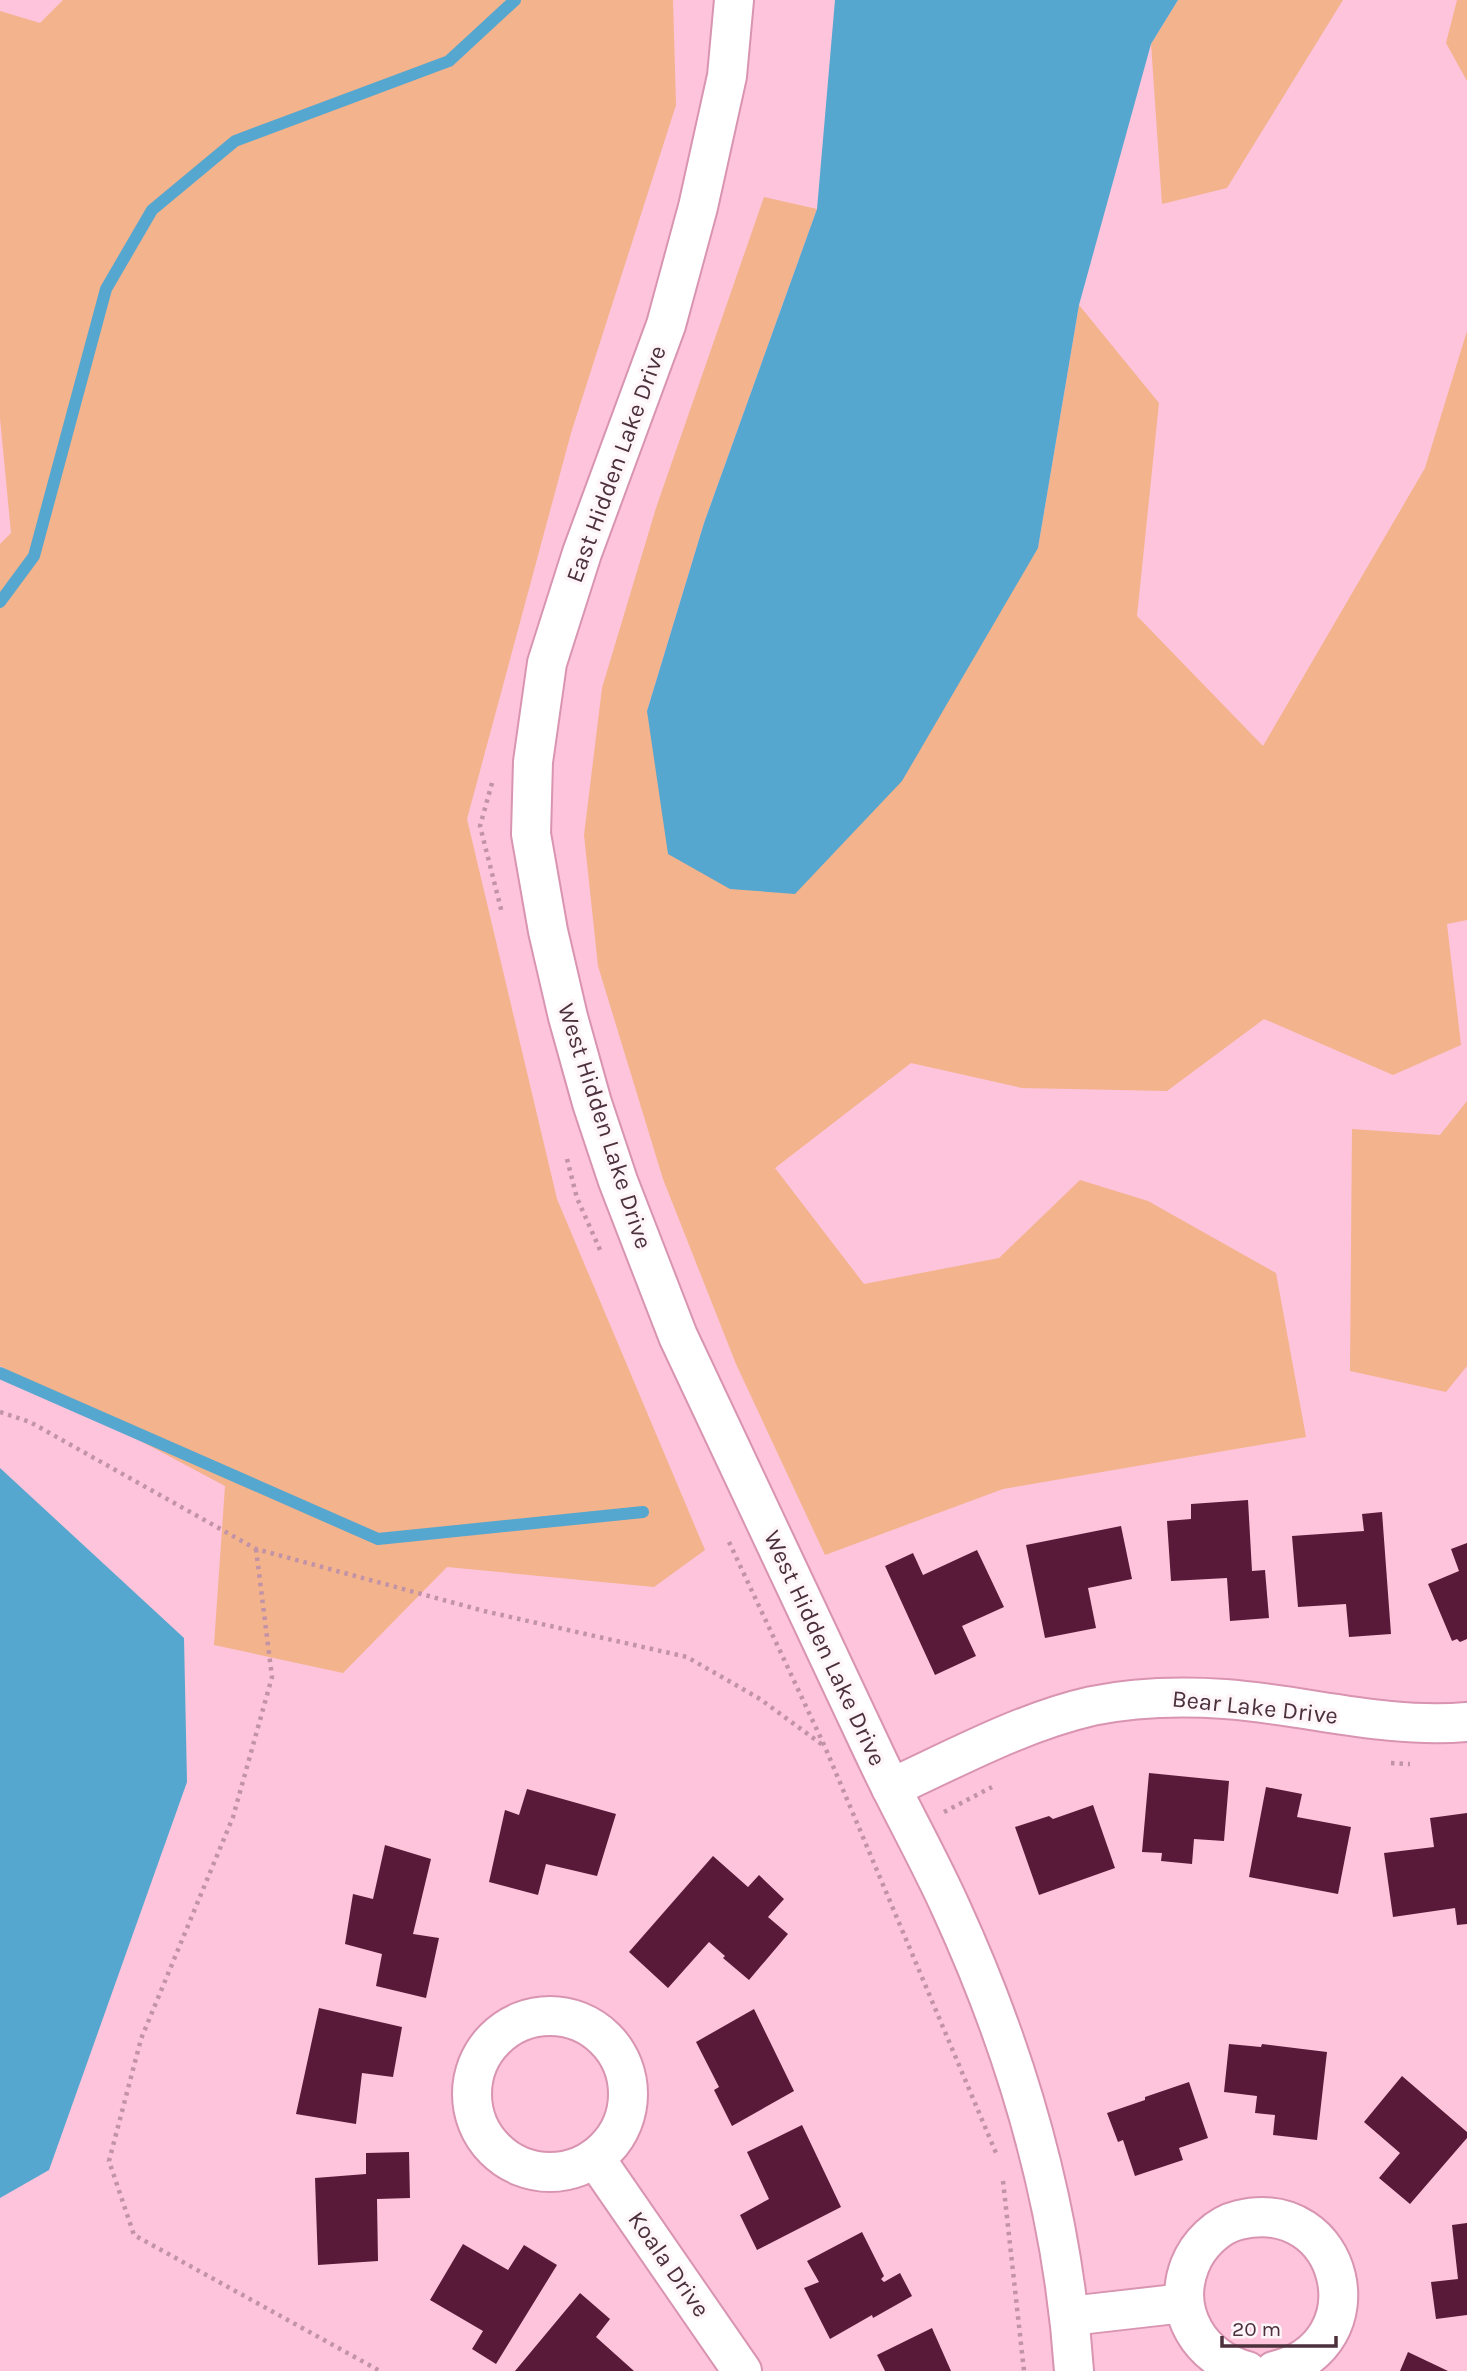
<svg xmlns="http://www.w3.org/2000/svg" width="1467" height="2371" viewBox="0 0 1467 2371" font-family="Karla,sans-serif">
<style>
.green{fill:#f3b38c}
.water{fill:#56a7cf}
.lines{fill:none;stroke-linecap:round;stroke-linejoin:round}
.stream{stroke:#56a7cf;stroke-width:12}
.building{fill:#591a3a}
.minor-casing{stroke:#d894b1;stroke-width:42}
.path{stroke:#c293a6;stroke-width:4.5;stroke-dasharray:3.5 5;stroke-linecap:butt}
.minor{stroke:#fff;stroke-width:38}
.labels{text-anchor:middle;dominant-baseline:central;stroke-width:7;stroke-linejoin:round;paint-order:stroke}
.street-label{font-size:24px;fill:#4c303c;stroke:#fdf5f8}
</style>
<rect width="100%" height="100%" fill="#fdc4db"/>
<g class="green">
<polygon points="63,0 673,0 676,105 571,433 467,819 557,1199 705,1550 654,1587 447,1567 343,1673 214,1645 225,1486 0,1366 0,544 11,533 0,418 0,11 40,23"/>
<polygon points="1178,0 1343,0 1227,188 1162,204 1151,44"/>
<polygon points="1457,0 1467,0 1467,81 1446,43"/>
<polygon points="764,197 817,209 704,523 647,711 1038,548 1079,305 1159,403 1137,616 1263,746 1425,468 1467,331 1467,920 1447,924 1461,1045 1393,1075 1264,1019 1167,1091 1022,1088 911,1063 775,1168 864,1284 999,1258 1080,1180 1148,1201 1276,1273 1306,1437 1003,1489 825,1555 736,1364 663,1179 598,966 584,835 602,688 656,508"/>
<polygon points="1467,1101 1467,1366 1446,1392 1350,1371 1352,1129 1440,1135"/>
</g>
<g class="water">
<polygon points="835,0 1178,0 1151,44 1079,305 1038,548 902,781 795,894 730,889 668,854 647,711 704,523 817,209"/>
<polygon points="0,1468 184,1638 187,1782 49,2170 0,2198"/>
</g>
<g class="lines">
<g class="stream">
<polyline points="0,602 34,556 106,289 152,210 235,141 449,61 515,0"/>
<polyline points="0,1373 378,1539 643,1512"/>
</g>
</g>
<g class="building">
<polygon points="1248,1500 1252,1571 1265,1570 1269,1618 1230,1621 1227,1578 1171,1581 1167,1521 1191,1519 1191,1504"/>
<polygon points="1382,1512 1391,1634 1349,1637 1346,1604 1298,1607 1292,1536 1364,1531 1362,1514"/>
<polygon points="1121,1526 1132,1579 1088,1588 1096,1628 1045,1638 1026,1545"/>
<polygon points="1467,1543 1467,1639 1460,1642 1457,1639 1452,1641 1428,1584 1459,1571 1451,1549"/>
<polygon points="977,1550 1004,1607 962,1626 976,1656 935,1675 885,1566 913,1553 923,1575"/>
<polygon points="1149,1773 1229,1781 1224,1841 1194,1839 1192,1864 1161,1861 1162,1853 1142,1852"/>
<polygon points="1266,1787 1302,1794 1297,1817 1351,1827 1338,1894 1249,1877"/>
<polygon points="527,1789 616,1814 597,1876 546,1864 538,1895 489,1882 505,1810 519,1815"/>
<polygon points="1093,1805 1115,1868 1039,1895 1015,1827 1049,1816 1053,1819"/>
<polygon points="1467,1813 1467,1924 1457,1925 1455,1908 1393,1917 1384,1853 1434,1847 1430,1818"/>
<polygon points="385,1845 431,1859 413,1934 439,1938 426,1998 376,1986 382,1954 345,1944 353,1894 373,1899"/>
<polygon points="713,1856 748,1887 759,1875 784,1899 768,1917 788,1934 749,1980 723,1958 725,1956 709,1942 668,1988 629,1952"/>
<polygon points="319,2008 402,2027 393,2077 362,2073 356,2124 296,2114"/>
<polygon points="754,2009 794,2091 732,2126 714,2090 719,2087 696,2042"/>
<polygon points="1229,2044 1261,2047 1262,2044 1327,2052 1317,2140 1273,2135 1275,2115 1255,2113 1257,2096 1224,2092"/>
<polygon points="1402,2076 1467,2132 1467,2138 1410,2204 1379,2178 1400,2153 1364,2122"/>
<polygon points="1189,2082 1208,2138 1179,2148 1183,2160 1135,2176 1123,2140 1118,2142 1107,2113 1145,2100 1145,2097"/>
<polygon points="802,2125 841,2207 757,2250 740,2215 769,2199 747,2152"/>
<polygon points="409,2152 410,2198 377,2199 378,2261 318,2265 315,2178 366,2174 366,2153"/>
<polygon points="1467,2223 1467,2315 1436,2319 1431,2282 1458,2279 1452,2225"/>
<polygon points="862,2232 884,2276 881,2279 884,2282 900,2273 912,2296 873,2318 872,2315 830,2339 804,2288 819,2282 807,2261"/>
<polygon points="463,2244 508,2270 524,2245 557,2265 496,2364 472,2349 483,2331 430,2300"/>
<polygon points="580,2293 610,2319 596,2337 634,2371 515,2371"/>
<polygon points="932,2328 951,2371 885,2371 877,2355"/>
<polygon points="1408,2352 1448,2371 1400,2371"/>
</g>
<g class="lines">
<defs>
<g id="minor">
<path d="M 734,0 L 727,76 L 698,207 L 666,325 L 582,553 L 547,663 L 533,762 L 531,834 L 548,931 L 568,1017 L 592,1103 L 618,1181 L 678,1336 C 744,1476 810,1617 876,1757 C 900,1808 928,1857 951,1908 C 1018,2054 1063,2210 1074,2371"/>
<path d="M 891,1788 C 956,1758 1022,1722 1092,1706 C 1136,1697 1180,1696 1225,1699 C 1306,1705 1385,1729 1467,1722"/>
<circle cx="550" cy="2094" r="78"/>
<polyline points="595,2158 742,2371"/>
<polyline points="1070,2316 1184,2303"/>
<path d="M 1247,2371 C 1201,2358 1171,2313 1190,2265 C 1198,2245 1217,2225 1239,2220 C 1344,2195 1381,2345 1274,2371"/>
</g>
</defs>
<use href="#minor" class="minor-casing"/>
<g class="path">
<polyline points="492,783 480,826 502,913"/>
<polyline points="567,1159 577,1198 601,1252"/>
<polyline points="0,1412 30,1422 256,1549 484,1611 687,1657 760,1699 824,1746"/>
<polyline points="729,1542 825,1747 996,2153"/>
<polyline points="256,1549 272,1677 233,1817 141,2039 109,2161 134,2235 380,2371"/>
<polyline points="1391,1763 1410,1764"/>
<polyline points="944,1812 992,1787"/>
<polyline points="1003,2181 1024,2371"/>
</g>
<use href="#minor" class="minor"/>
</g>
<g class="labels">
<g class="street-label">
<text transform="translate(616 464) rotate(-70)">East Hidden Lake Drive</text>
<text transform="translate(605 1126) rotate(72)">West Hidden Lake Drive</text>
<text transform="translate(825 1648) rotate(65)">West Hidden Lake Drive</text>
<text transform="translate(1255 1707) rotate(6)">Bear Lake Drive</text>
<text transform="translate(669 2264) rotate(55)">Koala Drive</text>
</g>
</g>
<path d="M1222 2336v10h114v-10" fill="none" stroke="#4c303c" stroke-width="3.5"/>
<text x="1232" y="2336" font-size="21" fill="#4c303c" stroke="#fdf5f8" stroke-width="5" paint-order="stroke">20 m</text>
</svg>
